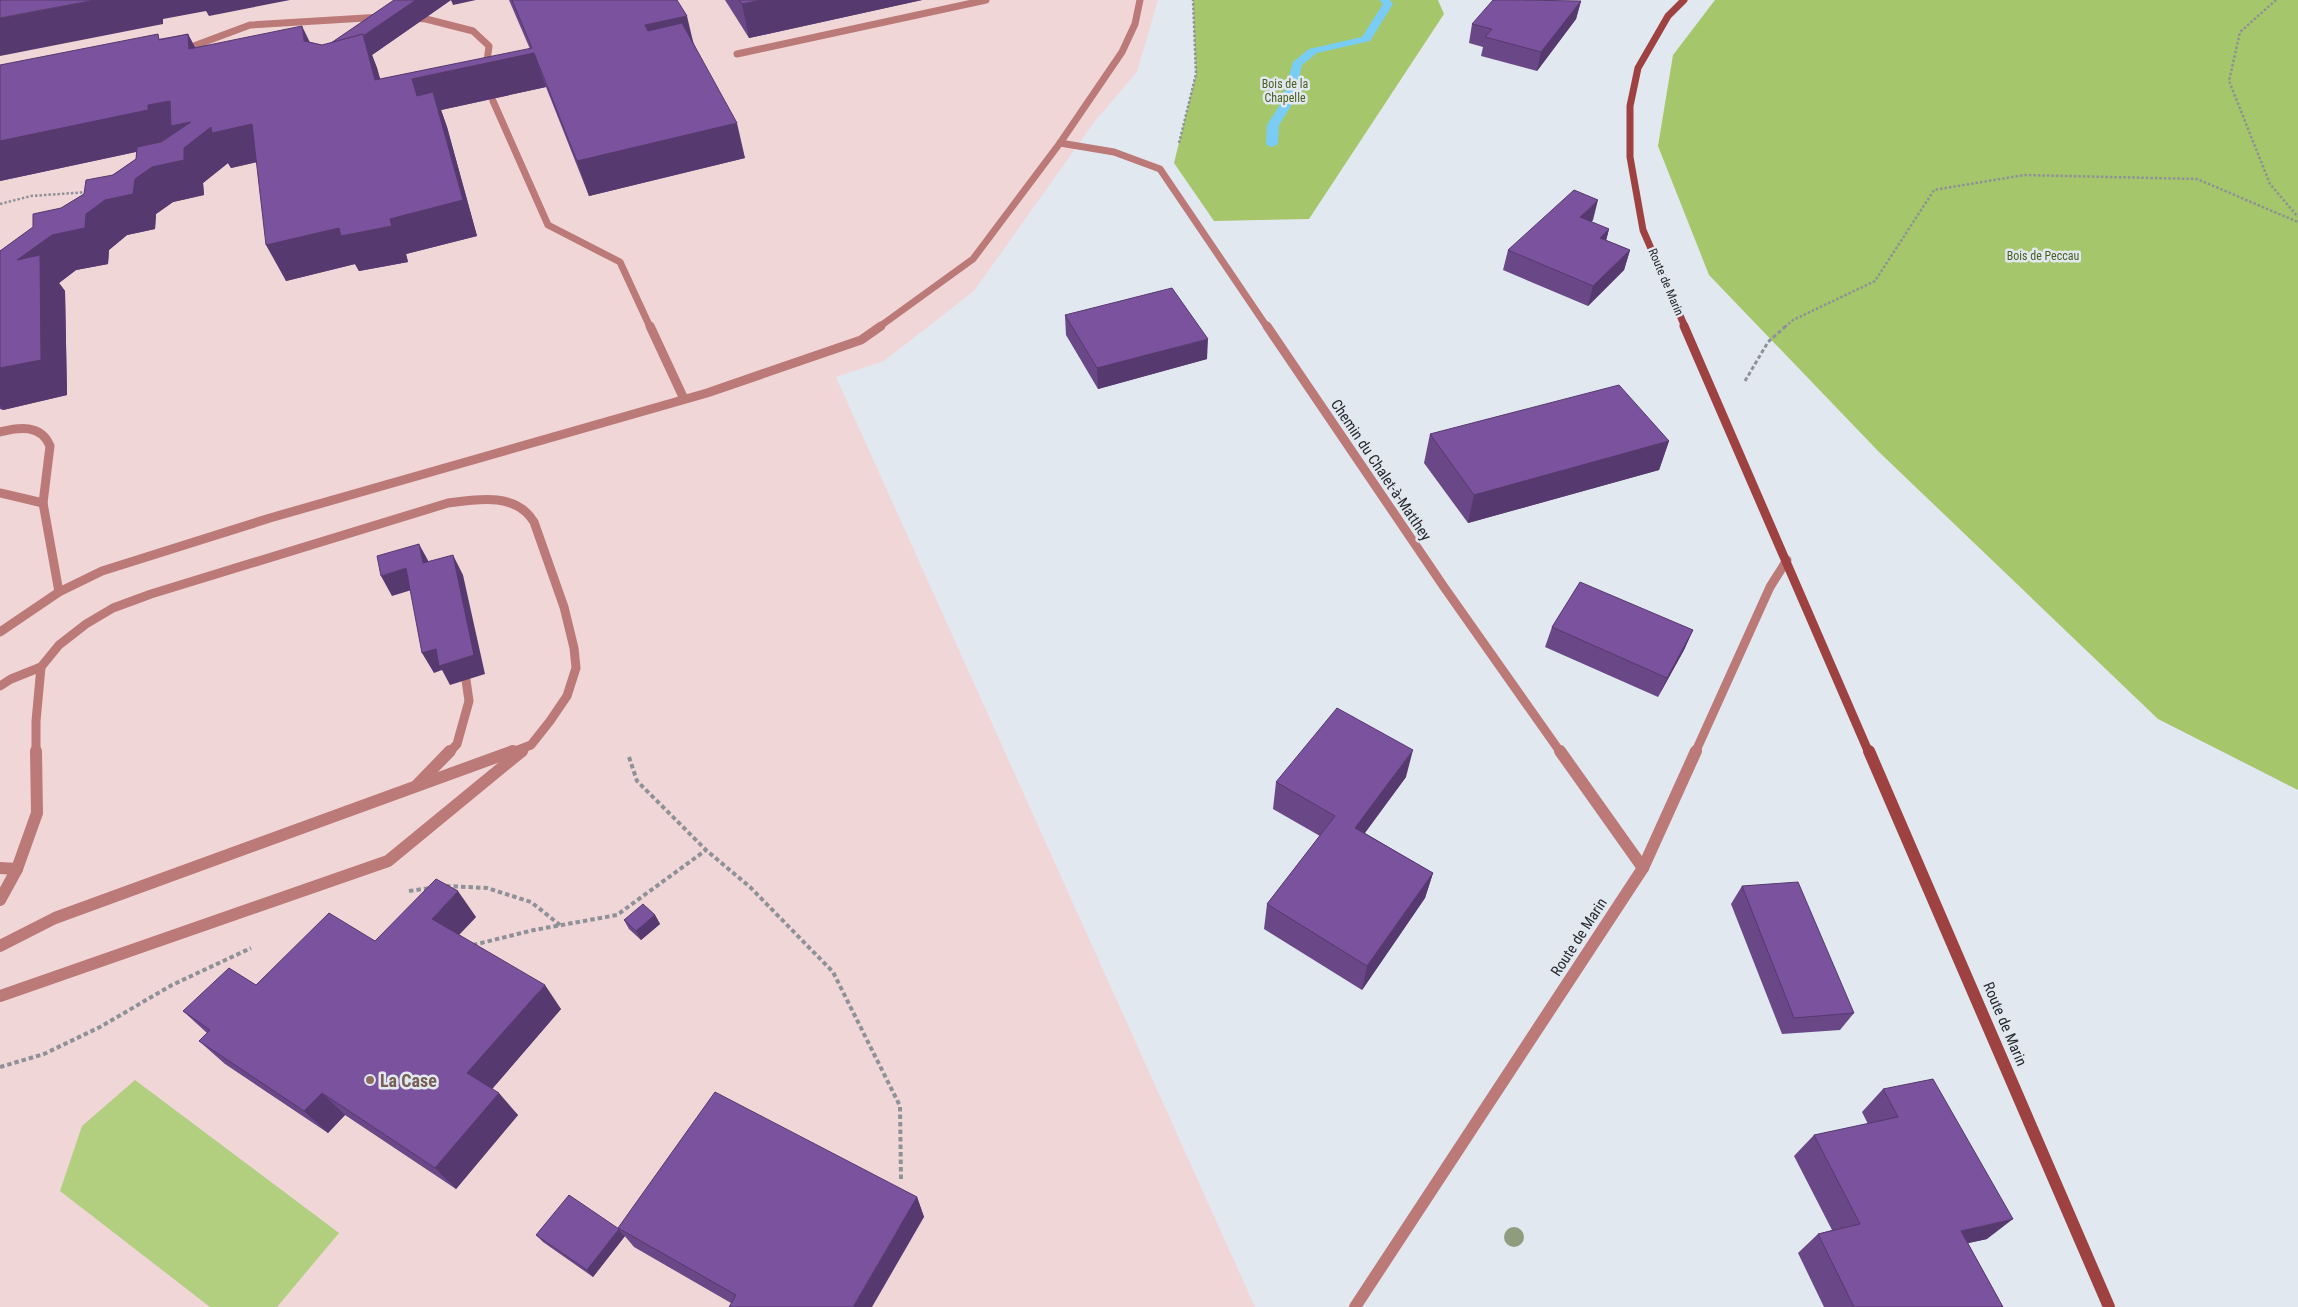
<svg xmlns="http://www.w3.org/2000/svg" width="2298" height="1307" viewBox="0 0 2298 1307" font-family="'Roboto Condensed',sans-serif">
<style>
.industrial{fill:#f1d6d8}
.green{fill:#b1cf7e}
.forest{fill:#a6c66b}
.lines{fill:none;stroke-linecap:round;stroke-linejoin:round}
.stream{fill:#79cdf4;fill-rule:evenodd}
.path-far2{stroke:#8e9298;stroke-width:2.5;stroke-dasharray:2.5 2;stroke-linecap:butt}
.path-far1{stroke:#8e9298;stroke-width:3;stroke-dasharray:4 2.5;stroke-linecap:butt}
.path{stroke:#8e9298;stroke-width:4;stroke-dasharray:4.5 3;stroke-linecap:butt}
.service-far2{stroke:#bb7977;stroke-width:7}
.service-far1{stroke:#bb7977;stroke-width:9}
.service{stroke:#bb7977;stroke-width:12}
.minor-far1{stroke:#bb7977;stroke-width:9}
.minor{stroke:#bb7977;stroke-width:12}
.secondary-far2{stroke:#9e4141;stroke-width:7}
.secondary-far1{stroke:#9e4141;stroke-width:9}
.secondary{stroke:#9e4141;stroke-width:12}
.tree{fill:#8f9d7e}
.wall{fill:#6a4787}
.shaded-wall{fill:#56396e}
.building{fill:#7b529d;stroke:#56396e}
.education-dot{fill:#8d6e63;stroke:#e2e8f0;stroke-width:2}
.labels{text-anchor:middle;dominant-baseline:central;stroke-width:5;stroke-linejoin:round;paint-order:stroke}
.far-park-label{font-size:12px;fill:#4b5f20;stroke:#e2e8f0}
.far-street-label{font-size:12px;fill:#27292d;stroke:#e2e8f0}
.street-label{font-size:15px;fill:#27292d;stroke:#e2e8f0}
.near-education-label{font-size:18px;font-weight:bold;fill:#785e54;stroke:#e2e8f0;text-anchor:start}
</style>
<rect width="100%" height="100%" fill="#e2e8f0"/>
<polygon class="industrial" points="0,0 1158,0 1137,72 1095,121 974,291 884,361 836,377 1255,1307 0,1307"/>
<polygon class="green" points="135,1080 339,1233 277,1307 210,1307 60,1191 82,1126"/>
<g class="forest">
<polygon points="1193,0 1438,0 1444,14 1309,219 1214,221 1174,163 1196,74"/>
<polygon points="1715,0 2298,0 2298,790 2158,719 1879,452 1709,275 1658,146 1673,55"/>
</g>
<g class="lines">
<polygon class="stream" points="1379,0 1390,0 1393,4 1370,41 1317,53 1302,65 1293,103 1279,125 1278,144 1272,147 1268,146 1266,144 1267,125 1281,103 1293,62 1309,49 1362,37 1383,4"/>
<g class="path-far2">
<polyline points="2276,0 2240,32 2229,81 2270,184 2298,217"/>
<polyline points="1179,143 1196,74 1193,0"/>
<polyline points="0,204 31,196 88,192"/>
<polyline points="1785,327 1793,320 1875,281 1934,190 2024,175 2197,179 2298,222"/>
</g>
<polyline class="path-far1" points="1745,381 1768,342 1786,326"/>
<g class="path">
<polyline points="629,757 637,781 706,850 750,887 833,972 900,1106 901,1179"/>
<polyline points="446,886 487,888 531,902 560,925"/>
<polyline points="409,891 430,888"/>
<polyline points="473,945 534,930 617,915 706,850"/>
<polyline points="0,1067 44,1054 100,1027 172,985 251,948"/>
</g>
<g class="service-far2">
<polyline points="411,18 426,19 473,31 489,46 486,69"/>
<polyline points="183,50 250,25 382,17"/>
<polyline points="737,54 986,0"/>
<polyline points="493,101 548,225 620,262 650,327"/>
<polyline points="1060,143 1114,152 1160,169 1267,327"/>
<polyline points="879,327 973,259 1060,143 1122,52 1135,24 1140,0"/>
</g>
<g class="service-far1">
<polyline points="650,326 684,399"/>
<polyline points="1267,326 1444,587 1561,753"/>
<path d="M 0,432 C 19,427 41,424 50,446 L 43,503 L 0,493"/>
<polyline points="43,503 59,592"/>
<polyline points="0,632 59,592 102,571 270,518 707,393 861,340 881,326"/>
<polyline points="0,686 11,679 41,667"/>
<path d="M 36,753 L 36,721 L 41,667 L 59,645 L 86,624 L 113,608 L 151,594 L 448,503 C 477,499 516,492 534,522 L 564,607 L 574,648 L 576,668 L 567,696 L 550,721 L 531,745 L 510,753"/>
<polyline points="449,753 457,744 469,701 466,680"/>
<polyline points="521,753 524,750"/>
</g>
<g class="service">
<polyline points="1560,751 1643,868"/>
<polyline points="418,784 450,751"/>
<polyline points="0,868 17,869"/>
<polyline points="0,900 17,869 37,813 36,751"/>
<polyline points="0,946 55,918 513,751"/>
<polyline points="0,996 388,861 522,751"/>
</g>
<polyline class="minor-far1" points="1695,753 1770,587 1787,560"/>
<polyline class="minor" points="1355,1307 1643,868 1696,751"/>
<polyline class="secondary-far2" points="1684,0 1668,16 1638,68 1630,106 1630,157 1643,230 1685,327"/>
<polyline class="secondary-far1" points="1684,326 1869,753"/>
<polyline class="secondary" points="1869,751 2109,1307"/>
</g>
<circle class="tree" cx="1514" cy="1237" r="10"/>
<g class="wall">
<polygon points="394,0 451,0 372,55 377,68 380,79 530,49 509,0 677,0 694,44 745,158 589,196 546,87 441,110 447,127 477,236 406,254 408,262 359,271 355,264 286,281 257,162 231,168 228,163 203,183 204,195 173,202 156,214 155,229 127,235 109,250 108,264 76,270 59,283 65,291 67,395 3,410 0,409 0,251 61,208 84,194 136,159 136,152 0,181 0,65 188,34 195,48 310,42 322,45 331,43"/>
<polygon points="725,0 922,0 749,38"/>
<polygon points="1515,1 1581,1 1576,19 1537,71 1481,56 1483,47 1469,43 1472,24"/>
<polygon points="1593,220 1591,222 1609,229 1606,240 1630,250 1624,270 1588,306 1503,270 1508,250"/>
<polygon points="1065,315 1207,359 1098,389 1066,335"/>
<polygon points="1430,434 1669,441 1659,470 1468,523 1424,463"/>
<polygon points="1552,627 1693,630 1684,650 1658,697 1545,647"/>
<polygon points="1406,777 1365,833 1433,873 1425,898 1362,990 1264,929 1267,904 1320,836 1273,809 1276,782"/>
<polygon points="1742,886 1854,1013 1840,1030 1782,1034 1731,904"/>
<polygon points="655,915 660,924 641,940 629,929 624,920"/>
<polygon points="476,917 459,935 561,1009 492,1089 518,1115 456,1189 345,1115 328,1133 225,1064 199,1041 207,1033 183,1011 375,941"/>
<polygon points="1883,1089 1987,1239 1968,1243 2003,1307 1824,1307 1798,1253 1818,1234 1832,1230 1794,1156 1814,1135 1868,1124 1862,1112"/>
<polygon points="917,1197 924,1217 731,1303 634,1247 618,1228"/>
<polygon points="536,1235 625,1236 593,1277 543,1242"/>
</g>
<g class="shaded-wall">
<polygon points="95,0 290,0 209,16 206,11 163,19 163,24 0,56 0,18"/>
<polygon points="416,0 451,0 372,55 377,68 390,114 329,60"/>
<polygon points="451,0 476,0 453,5"/>
<polygon points="762,0 922,0 749,38 742,4"/>
<polygon points="1581,1 1576,19 1537,71 1541,52"/>
<polygon points="687,16 695,50 654,59 645,25"/>
<polygon points="302,26 317,57 304,41"/>
<polygon points="188,34 206,68 189,49"/>
<polygon points="534,53 546,87 441,110 447,127 477,236 406,254 408,262 359,271 355,264 286,281 266,245 339,228 390,219 417,96 412,79"/>
<polygon points="170,101 191,122 211,127 252,124 270,159 231,168 228,163 203,183 204,195 173,202 156,214 155,229 127,235 109,250 108,264 76,270 59,283 65,291 67,395 3,410 0,406 0,368 17,260 52,235 86,214 105,200 135,179 168,145 0,181 0,141 148,105"/>
<polygon points="737,123 745,158 589,196 577,161"/>
<polygon points="1598,200 1593,220 1575,237 1580,217"/>
<polygon points="1609,229 1604,249 1600,238"/>
<polygon points="1630,250 1624,270 1588,306 1593,286"/>
<polygon points="1208,339 1207,359 1098,389 1097,368"/>
<polygon points="1669,441 1659,470 1468,523 1474,495"/>
<polygon points="419,544 430,564 423,563"/>
<polygon points="453,555 463,575 485,674 450,685 442,670 434,673 422,653"/>
<polygon points="406,568 418,588 392,596 381,576"/>
<polygon points="1693,630 1684,650 1658,697 1667,678"/>
<polygon points="1413,750 1406,777 1349,854 1355,828"/>
<polygon points="1433,873 1425,898 1362,990 1367,966"/>
<polygon points="458,891 476,917 450,944 432,919"/>
<polygon points="655,915 660,924 641,940 636,931"/>
<polygon points="545,985 561,1009 486,1096 467,1073"/>
<polygon points="322,1093 345,1115 328,1133 304,1111"/>
<polygon points="499,1093 518,1115 456,1189 435,1168"/>
<polygon points="917,1197 924,1217 872,1307 853,1307"/>
<polygon points="2013,1219 1987,1239 1937,1250 1961,1231"/>
<polygon points="619,1229 625,1236 593,1277 587,1270"/>
</g>
<g class="building">
<polygon points="0,0 95,0 0,18"/>
<polygon points="394,0 416,0 363,36 363,34 331,43"/>
<polygon points="512,0 677,0 687,16 645,25 648,31 682,23 737,123 577,161 534,53 412,79 417,96 433,92 463,200 390,219 392,226 341,236 339,228 266,245 252,124 212,133 211,127 184,148 184,160 152,167 135,179 133,194 105,200 86,214 85,228 52,235 17,260 40,255 41,360 0,368 0,251 33,227 33,214 61,208 84,194 86,180 113,175 136,159 137,147 161,142 191,122 171,126 170,101 148,105 148,110 0,141 0,65 158,34 159,40 188,34 189,49 302,26 304,41 322,45 363,34 375,80 532,48"/>
<polygon points="739,0 762,0 742,4"/>
<polygon points="1493,0 1512,0 1515,1 1516,0 1581,1 1541,52 1485,37 1492,29 1472,24"/>
<polygon points="1574,190 1598,200 1580,217 1609,229 1600,238 1630,250 1593,286 1508,250"/>
<polygon points="1172,288 1208,339 1097,368 1065,315"/>
<polygon points="1619,385 1669,441 1474,495 1430,434"/>
<polygon points="419,544 423,563 453,555 474,655 439,666 436,649 422,653 406,568 381,576 377,556"/>
<polygon points="1580,582 1693,630 1667,678 1552,627"/>
<polygon points="1337,708 1413,750 1355,828 1433,873 1367,966 1267,904 1335,816 1276,782"/>
<polygon points="436,879 458,891 432,919 545,985 467,1073 499,1093 435,1168 322,1093 304,1111 199,1041 210,1030 183,1011 229,968 256,985 329,913 375,941"/>
<polygon points="1798,882 1854,1013 1794,1018 1742,886"/>
<polygon points="643,904 655,915 636,931 624,920"/>
<polygon points="1933,1079 2013,1219 1961,1231 2003,1307 1854,1307 1818,1234 1860,1224 1814,1135 1898,1117 1883,1089"/>
<polygon points="715,1092 917,1197 853,1307 729,1307 736,1295 618,1228"/>
<polygon points="569,1195 619,1229 587,1270 536,1235"/>
</g>
<circle class="education-dot" cx="370" cy="1080" r="5"/>
<g class="labels">
<g class="far-park-label">
<text x="1285" y="84">Bois de la<tspan x="1285" dy="14">Chapelle</tspan></text>
<text x="2043" y="256">Bois de Peccau</text>
</g>
<g class="far-street-label">
<text transform="translate(1666 282) rotate(67)">Route de Marin</text>
</g>
<g class="street-label">
<text transform="translate(1381 470) rotate(56)">Chemin du Chalet-à-Matthey</text>
<text transform="translate(1579 937) rotate(-57)">Route de Marin</text>
<text transform="translate(2005 1024) rotate(67)">Route de Marin</text>
</g>
<g class="near-education-label">
<text x="380" y="1080">La Case</text>
</g>
</g>
</svg>
